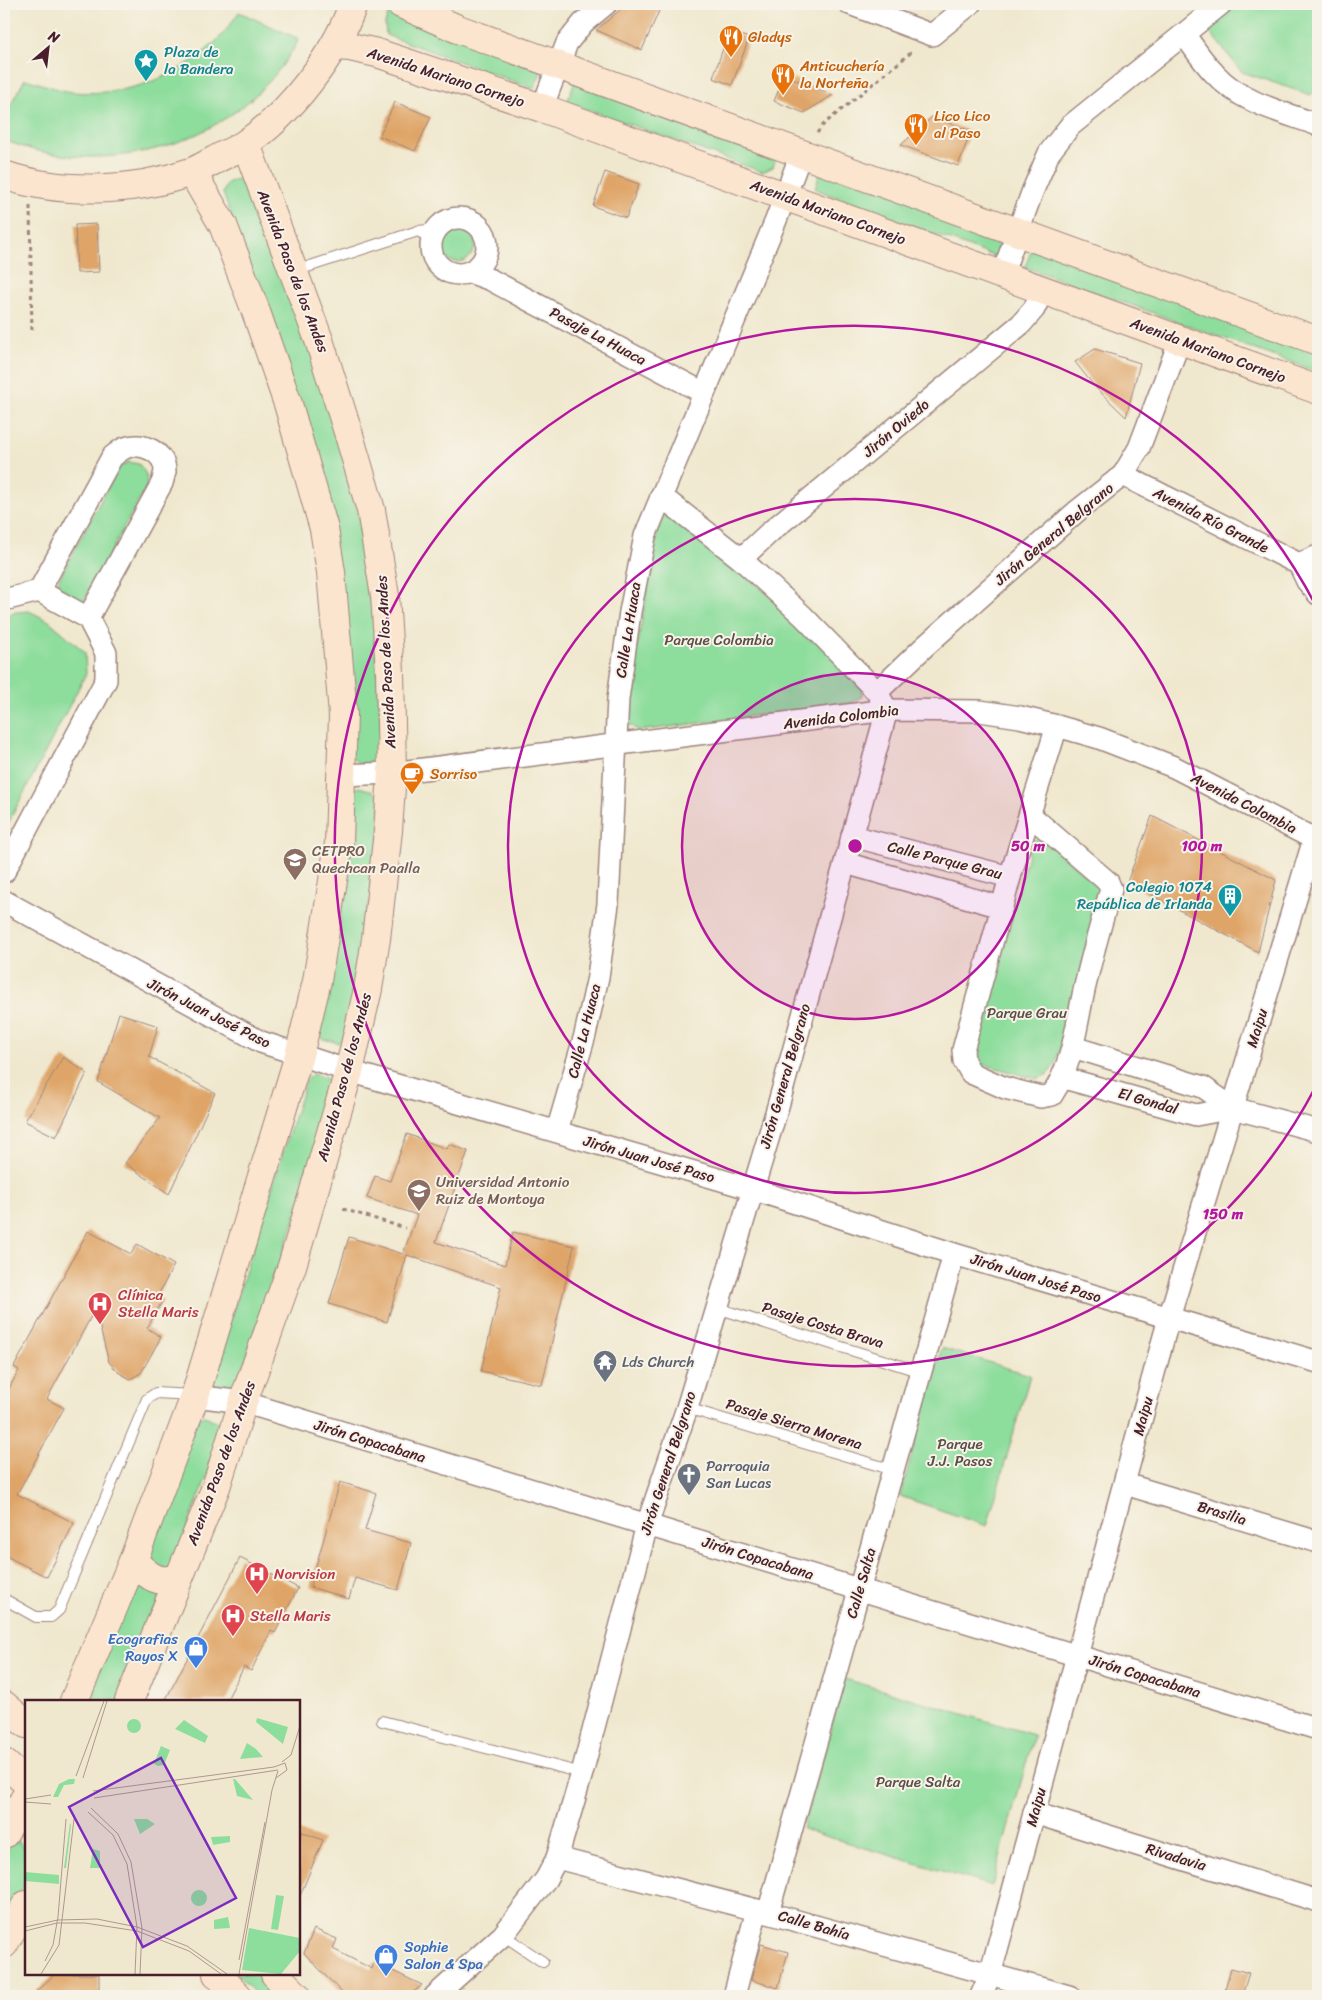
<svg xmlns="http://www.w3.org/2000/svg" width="1322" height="2000" viewBox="0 0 1322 2000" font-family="Sriracha,sans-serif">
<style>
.green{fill:#8ddd9c;stroke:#6c7e64}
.building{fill:#dfa567}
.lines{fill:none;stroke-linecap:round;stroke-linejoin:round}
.lane-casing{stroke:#9d847c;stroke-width:12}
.street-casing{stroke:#9d847c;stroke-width:24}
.secondary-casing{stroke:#9d847c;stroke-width:30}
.path{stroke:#9d847c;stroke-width:3;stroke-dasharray:4 4;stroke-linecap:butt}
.lane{stroke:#fff;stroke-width:10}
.street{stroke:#fff;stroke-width:21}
.secondary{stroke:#fbe5cf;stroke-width:28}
.ring{fill:none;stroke:#b5179e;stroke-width:2.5}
.labels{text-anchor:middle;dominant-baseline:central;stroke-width:4;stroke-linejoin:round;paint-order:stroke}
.food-label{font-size:15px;fill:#c56008;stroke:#f7f3e8;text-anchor:start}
.culture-label{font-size:15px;fill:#0d838f;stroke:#f7f3e8;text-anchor:start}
.street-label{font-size:15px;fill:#4a1f2b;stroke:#f7f3e8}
.park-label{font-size:15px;fill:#5b4e47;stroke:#f7f3e8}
.education-label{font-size:15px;fill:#785e54;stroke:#f7f3e8;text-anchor:start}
.health-label{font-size:15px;fill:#be3a42;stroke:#f7f3e8;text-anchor:start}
.worship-label{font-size:15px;fill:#5b616d;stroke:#f7f3e8;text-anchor:start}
.shop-label{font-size:15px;fill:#366cbe;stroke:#f7f3e8;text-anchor:end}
.inset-road{fill:none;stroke:#ae988d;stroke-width:1}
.view{fill:#7b2cbf;fill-opacity:0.15;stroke:#7b2cbf;stroke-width:2.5}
.inset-edge{fill:none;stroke:#4a1f2b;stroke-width:2.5}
.centre{fill:#b5179e;stroke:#f7f3e8;stroke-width:2.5}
.ring-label{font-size:15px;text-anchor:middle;font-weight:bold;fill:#b5179e;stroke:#f7f3e8;stroke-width:4;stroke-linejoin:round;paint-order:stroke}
</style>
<rect width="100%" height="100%" fill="#f7f3e8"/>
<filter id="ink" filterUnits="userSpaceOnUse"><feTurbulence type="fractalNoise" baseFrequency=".02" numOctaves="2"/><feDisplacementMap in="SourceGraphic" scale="10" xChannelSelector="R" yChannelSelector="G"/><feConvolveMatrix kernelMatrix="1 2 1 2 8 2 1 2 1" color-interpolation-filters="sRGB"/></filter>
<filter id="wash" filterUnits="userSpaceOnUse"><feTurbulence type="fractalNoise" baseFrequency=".0096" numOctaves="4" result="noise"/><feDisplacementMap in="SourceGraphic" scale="20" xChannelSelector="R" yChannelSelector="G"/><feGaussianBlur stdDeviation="1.12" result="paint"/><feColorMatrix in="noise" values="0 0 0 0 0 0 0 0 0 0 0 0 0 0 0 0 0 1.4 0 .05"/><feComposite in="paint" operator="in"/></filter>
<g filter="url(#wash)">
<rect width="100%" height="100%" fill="#f0e8ce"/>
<g class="green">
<polygon points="1238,4 1318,4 1318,89 1310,95 1242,72 1208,30"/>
<polygon points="389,11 548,55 534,89 386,35 385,24"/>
<path d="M 239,12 L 299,39 C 244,143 109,183 4,140 L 4,117 L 25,79 C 40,83 57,90 73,92 C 127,97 184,76 221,36 C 228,29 233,20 239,12 Z"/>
<polygon points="579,70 778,151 773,167 763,172 567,102"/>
<polygon points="825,158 1014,226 1004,260 815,189"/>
<polygon points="240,178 246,181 319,367 371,562 383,757 376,763 359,764 351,756 289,375 223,193 227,183"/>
<circle cx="457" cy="244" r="18"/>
<polygon points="1037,236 1318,339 1318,372 1025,267"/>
<polygon points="128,462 139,464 146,474 147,486 83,602 56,585 118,468"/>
<polygon points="677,513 864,680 861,698 852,703 639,731 630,725 625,716 660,517"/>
<polygon points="29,611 49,621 85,652 86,674 4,831 4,616 16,612"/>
<path d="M 359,787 L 373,791 L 380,799 L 380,833 L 348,1034 L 339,1043 L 323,1039 L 318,1029 C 326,996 335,964 339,931 C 345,885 348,838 351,792 Z"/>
<polygon points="1044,839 1102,890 1056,1062 1048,1074 1037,1079 982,1064 976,1056 976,1043 1032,840"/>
<polygon points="313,1074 330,1080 333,1087 295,1219 234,1393 210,1384 306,1080"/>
<polygon points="942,1348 1030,1375 987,1526 900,1496"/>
<polygon points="205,1416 222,1424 225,1430 120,1701 84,1701 197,1419"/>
<polygon points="845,1679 1034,1735 992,1886 802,1829"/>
<polygon points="14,1837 26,1850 26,1883 4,1922 4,1856"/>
<polygon points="236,1974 256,1974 277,1996 258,1996"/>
</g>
<g id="blocks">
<g class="building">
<polygon points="627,4 662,4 642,50 596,30"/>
<polygon points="729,31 749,38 732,85 713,78"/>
<polygon points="785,75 833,95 804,113 774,101"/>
<polygon points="395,102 431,117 415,151 379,136"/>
<polygon points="932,117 971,131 958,166 901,145"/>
<polygon points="605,172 639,184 626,218 593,206"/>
<polygon points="97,224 99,272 77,273 75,225"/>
<polygon points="1095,349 1140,363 1126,417 1095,387 1075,362"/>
<polygon points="1152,816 1276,880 1258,952 1127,882"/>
<polygon points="119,1013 158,1026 149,1057 215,1093 169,1194 125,1163 160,1118 98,1082"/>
<polygon points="63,1057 87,1073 56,1137 25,1121"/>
<polygon points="407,1134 447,1149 449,1144 468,1151 436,1242 505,1265 513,1232 574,1246 542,1385 481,1371 501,1287 407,1255 387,1322 329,1304 349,1237 403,1254 417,1215 367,1198 375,1176 390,1181"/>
<polygon points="88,1231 131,1254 137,1244 174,1265 157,1297 163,1300 147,1328 161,1337 141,1373 130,1379 118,1372 109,1362 95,1309 47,1399 64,1408 17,1494 74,1523 47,1577 4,1555 4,1398 19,1370 14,1367"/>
<polygon points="340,1482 376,1493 365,1530 411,1543 398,1590 355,1578 349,1599 310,1587"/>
<polygon points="240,1558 298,1588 275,1633 271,1631 251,1671 244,1667 226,1701 165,1701"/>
<polygon points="299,1831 323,1840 299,1898"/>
<polygon points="314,1929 337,1939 333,1949 372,1969 374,1962 422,1985 409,1996 345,1996 304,1953"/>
<polygon points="761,1944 788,1952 778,1988 751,1980"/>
<polygon points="1231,1968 1249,1973 1242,1996 1223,1996"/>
<polygon points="55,1974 99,1974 99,1996 31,1996"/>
</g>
</g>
</g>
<g filter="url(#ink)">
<use href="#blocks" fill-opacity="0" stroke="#9d847c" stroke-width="1"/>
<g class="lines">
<defs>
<g id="lane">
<polyline points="418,231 432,239"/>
<polyline points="295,271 418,231 437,229"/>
<polyline points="717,1308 921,1372"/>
<polyline points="687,1408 893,1470"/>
<polyline points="4,1599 36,1617 51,1617 59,1610 147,1399 156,1393 192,1395"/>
<polyline points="382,1721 582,1773"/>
<polyline points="503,1935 543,1962"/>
</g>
<g id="street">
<polyline points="850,4 932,35 970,4"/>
<path d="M 1184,34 C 1194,48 1203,62 1215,74 C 1241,103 1283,112 1318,125"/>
<polyline points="542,108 567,43 583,23 606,4"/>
<circle cx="459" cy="246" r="28"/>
<polyline points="469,272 491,280 704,393"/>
<polyline points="1002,275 1033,190 1049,153 1070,126 1221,4"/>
<polyline points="1123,475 1299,564 1307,581 1318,594"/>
<polyline points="741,559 770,532 1021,324 1034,309 1043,290"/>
<polyline points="1299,564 1318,556"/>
<path d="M 39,591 L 112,457 C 116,454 120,450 125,448 C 141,441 166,452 165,472 C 164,475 163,480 162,483 L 88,618"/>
<polyline points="4,600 39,591 88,618 106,653 106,680 4,872"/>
<polyline points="877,692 924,647 1076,512 1123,475 1139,448 1180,340"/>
<polyline points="341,775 392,773 887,710 980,711 1020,717 1057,726 1099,738 1174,767 1318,841"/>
<path d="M 1030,815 L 1108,882 L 1111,889 C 1102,920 1093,951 1086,982 C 1076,1022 1075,1060 1052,1095 L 1041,1097 L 1005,1088 L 971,1073 L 964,1061 L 963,1050 L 1010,877 L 1057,726"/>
<polyline points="852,836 1010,877"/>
<polyline points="845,863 1001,907"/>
<polyline points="4,901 261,1042 349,1071 752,1189 954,1254 1318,1362"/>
<polyline points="1073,1047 1203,1087 1233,1108 1318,1131"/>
<polyline points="1064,1078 1196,1115 1233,1108"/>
<polyline points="557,1131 585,1035 598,977 608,904 618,699 630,612 645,536 776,220 801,154"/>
<polyline points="195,1396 243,1402 1318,1729"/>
<polyline points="1125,1484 1318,1542"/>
<polyline points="1034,1813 1318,1901"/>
<polyline points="557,1858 768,1913 1069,1996"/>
<polyline points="768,1913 954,1254"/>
<polyline points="435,1996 503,1935 546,1879 557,1858 582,1773 647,1525 687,1408 778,1106 887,710 877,692 803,616 741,559 661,496"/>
<polyline points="734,1996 757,1910"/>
<polyline points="981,1996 990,1975 1169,1318 1314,839"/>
</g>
<g id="secondary">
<polyline points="401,4 458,29 1318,341"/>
<polyline points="334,46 350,47 377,53 542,108 1318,390"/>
<path d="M 4,175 C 62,195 133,192 191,172 C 199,169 207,164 215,160 C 225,154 236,150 245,144 C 289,115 337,53 353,4"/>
<path d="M 133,1561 C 148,1575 158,1586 179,1577"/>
<polyline points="74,1701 133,1561 195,1396 299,1055 317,981 339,843 343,715 331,572 324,529 288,404 255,309 223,225 192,172"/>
<polyline points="129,1701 216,1487 243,1402 292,1266 349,1071 368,989 376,939 388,831 392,773 390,672 385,596 371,510 349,435 319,340 246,144"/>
<polyline points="4,1705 26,1724"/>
<polyline points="4,1763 26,1782"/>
<polyline points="4,1834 26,1796"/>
<polyline points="4,1944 26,1905"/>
<polyline points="217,1974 238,1996"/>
<polyline points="275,1974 297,1996"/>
</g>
</defs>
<use href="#lane" class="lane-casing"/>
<use href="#street" class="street-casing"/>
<use href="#secondary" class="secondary-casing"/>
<g class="path">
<polyline points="817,133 824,124 913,51"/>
<polyline points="30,206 32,334"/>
<polyline points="343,1209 405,1228"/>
</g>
<use href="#lane" class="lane"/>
<use href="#street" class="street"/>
<use href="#secondary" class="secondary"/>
</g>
</g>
<circle cx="855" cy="846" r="173" fill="#b5179e" fill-opacity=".12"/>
<g class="ring">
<circle cx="855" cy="846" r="173"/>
<circle cx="855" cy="846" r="347"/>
<path d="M1316 1086A520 520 0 1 1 1316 606"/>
</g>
<defs>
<symbol id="restaurant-pin" viewBox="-11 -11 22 30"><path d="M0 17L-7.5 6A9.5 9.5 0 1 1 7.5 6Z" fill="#e8710a" stroke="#f7f3e8"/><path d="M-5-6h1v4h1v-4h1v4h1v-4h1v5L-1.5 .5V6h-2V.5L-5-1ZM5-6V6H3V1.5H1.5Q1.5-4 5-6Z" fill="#fff"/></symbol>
<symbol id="sight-pin" viewBox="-11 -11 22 30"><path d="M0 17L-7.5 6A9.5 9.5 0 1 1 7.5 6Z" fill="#0f9aa8" stroke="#f7f3e8"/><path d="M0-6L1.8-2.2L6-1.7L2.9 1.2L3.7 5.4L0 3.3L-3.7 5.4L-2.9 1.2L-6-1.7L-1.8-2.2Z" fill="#fff"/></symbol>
<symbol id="cafe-pin" viewBox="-11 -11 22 30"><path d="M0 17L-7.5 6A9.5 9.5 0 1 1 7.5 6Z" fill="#e8710a" stroke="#f7f3e8"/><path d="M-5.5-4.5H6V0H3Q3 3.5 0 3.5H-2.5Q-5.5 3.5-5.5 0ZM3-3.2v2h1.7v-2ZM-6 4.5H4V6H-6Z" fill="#fff"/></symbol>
<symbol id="university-pin" viewBox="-11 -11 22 30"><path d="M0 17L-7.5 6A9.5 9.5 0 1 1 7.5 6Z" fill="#8d6e63" stroke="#f7f3e8"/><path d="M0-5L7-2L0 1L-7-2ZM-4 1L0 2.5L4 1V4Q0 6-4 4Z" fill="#fff"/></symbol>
<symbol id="building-pin" viewBox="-11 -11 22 30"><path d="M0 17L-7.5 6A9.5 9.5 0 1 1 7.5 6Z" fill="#0f9aa8" stroke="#f7f3e8"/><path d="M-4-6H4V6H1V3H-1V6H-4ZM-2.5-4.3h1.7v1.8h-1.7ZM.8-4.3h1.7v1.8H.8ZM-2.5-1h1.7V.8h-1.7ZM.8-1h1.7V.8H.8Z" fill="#fff"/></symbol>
<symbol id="hospital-pin" viewBox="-11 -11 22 30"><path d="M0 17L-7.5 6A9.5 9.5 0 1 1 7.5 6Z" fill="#e0444e" stroke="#f7f3e8"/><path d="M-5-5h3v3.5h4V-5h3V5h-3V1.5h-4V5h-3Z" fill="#fff"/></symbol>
<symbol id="temple-pin" viewBox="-11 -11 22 30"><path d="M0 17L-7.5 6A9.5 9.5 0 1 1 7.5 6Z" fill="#6b7280" stroke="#f7f3e8"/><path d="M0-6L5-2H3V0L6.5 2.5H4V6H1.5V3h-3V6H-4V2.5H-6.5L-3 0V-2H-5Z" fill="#fff"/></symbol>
<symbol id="church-pin" viewBox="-11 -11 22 30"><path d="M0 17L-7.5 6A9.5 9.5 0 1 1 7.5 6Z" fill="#6b7280" stroke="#f7f3e8"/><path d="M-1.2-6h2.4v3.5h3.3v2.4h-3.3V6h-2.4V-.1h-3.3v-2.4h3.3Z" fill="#fff"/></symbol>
<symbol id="shop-pin" viewBox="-11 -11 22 30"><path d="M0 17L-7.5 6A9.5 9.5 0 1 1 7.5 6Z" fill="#3f7fe0" stroke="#f7f3e8"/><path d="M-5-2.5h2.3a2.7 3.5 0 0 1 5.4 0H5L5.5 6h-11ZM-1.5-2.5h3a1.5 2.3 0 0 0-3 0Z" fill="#fff"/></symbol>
</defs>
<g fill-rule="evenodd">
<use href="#restaurant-pin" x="717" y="23" width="28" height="38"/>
<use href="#sight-pin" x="132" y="47" width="28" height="38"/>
<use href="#restaurant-pin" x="769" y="61" width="28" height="38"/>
<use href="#restaurant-pin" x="902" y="111" width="28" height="38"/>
<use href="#cafe-pin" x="398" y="760" width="28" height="38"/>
<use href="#university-pin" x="281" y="846" width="28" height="38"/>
<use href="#building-pin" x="1216" y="882" width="28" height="38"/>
<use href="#university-pin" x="405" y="1177" width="28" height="38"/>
<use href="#hospital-pin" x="86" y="1290" width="28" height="38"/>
<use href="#temple-pin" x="591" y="1348" width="28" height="38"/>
<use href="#church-pin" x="675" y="1461" width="28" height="38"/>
<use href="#hospital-pin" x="243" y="1560" width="28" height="38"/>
<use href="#hospital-pin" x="219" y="1602" width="28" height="38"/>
<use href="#shop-pin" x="182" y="1634" width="28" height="38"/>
<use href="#shop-pin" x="372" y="1942" width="28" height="38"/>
</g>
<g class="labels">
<g class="food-label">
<text x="748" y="37">Gladys</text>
<text x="800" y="66">Anticuchería<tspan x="800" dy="17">la Norteña</tspan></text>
<text x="934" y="116">Lico Lico<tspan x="934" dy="17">al Paso</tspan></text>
<text x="430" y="774">Sorriso</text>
</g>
<g class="culture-label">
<text x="164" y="52">Plaza de<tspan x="164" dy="17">la Bandera</tspan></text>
<text x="1212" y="887" text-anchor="end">Colegio 1074<tspan x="1212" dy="17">República de Irlanda</tspan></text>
</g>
<g class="street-label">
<text transform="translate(446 77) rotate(18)">Avenida Mariano Cornejo</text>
<text transform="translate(828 212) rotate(20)">Avenida Mariano Cornejo</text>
<text transform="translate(293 271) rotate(69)">Avenida Paso de los Andes</text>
<text transform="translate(598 336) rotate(28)">Pasaje La Huaca</text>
<text transform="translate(1208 350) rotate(20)">Avenida Mariano Cornejo</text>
<text transform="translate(896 428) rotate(-40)">Jirón Oviedo</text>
<text transform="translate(1211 520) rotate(27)">Avenida Río Grande</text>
<text transform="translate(1054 534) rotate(-40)">Jirón General Belgrano</text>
<text transform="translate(628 630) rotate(-81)">Calle La Huaca</text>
<text transform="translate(386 662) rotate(-93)">Avenida Paso de los Andes</text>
<text transform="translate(841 717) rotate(-7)">Avenida Colombia</text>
<text transform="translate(1244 803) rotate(27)">Avenida Colombia</text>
<text transform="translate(945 860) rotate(14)">Calle Parque Grau</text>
<text transform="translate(209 1013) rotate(27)">Jirón Juan José Paso</text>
<text transform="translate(1257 1028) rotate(-73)">Maipu</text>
<text transform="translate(584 1031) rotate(-76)">Calle La Huaca</text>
<text transform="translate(785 1076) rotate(-74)">Jirón General Belgrano</text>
<text transform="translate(344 1077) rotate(-75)">Avenida Paso de los Andes</text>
<text transform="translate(1148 1101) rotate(16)">El Gondal</text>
<text transform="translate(649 1159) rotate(16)">Jirón Juan José Paso</text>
<text transform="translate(1036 1278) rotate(17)">Jirón Juan José Paso</text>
<text transform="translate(823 1325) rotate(17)">Pasaje Costa Brava</text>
<text transform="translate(1143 1416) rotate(-75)">Maipu</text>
<text transform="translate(794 1424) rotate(17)">Pasaje Sierra Morena</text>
<text transform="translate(370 1441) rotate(17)">Jirón Copacabana</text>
<text transform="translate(221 1463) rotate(-70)">Avenida Paso de los Andes</text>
<text transform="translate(668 1463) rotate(-72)">Jirón General Belgrano</text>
<text transform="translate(1222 1513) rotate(17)">Brasilia</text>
<text transform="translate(758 1558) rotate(17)">Jirón Copacabana</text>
<text transform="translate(861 1583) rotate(-74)">Calle Salta</text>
<text transform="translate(1145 1676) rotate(17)">Jirón Copacabana</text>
<text transform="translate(1036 1807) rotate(-75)">Maipu</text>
<text transform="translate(1176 1857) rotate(17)">Rivadavia</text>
<text transform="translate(814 1925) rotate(16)">Calle Bahía</text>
</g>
<g class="park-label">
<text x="719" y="640">Parque Colombia</text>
<text x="1027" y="1013">Parque Grau</text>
<text x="960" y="1444">Parque<tspan x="960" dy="17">J.J. Pasos</tspan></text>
<text x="918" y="1782">Parque Salta</text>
</g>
<g class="education-label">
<text x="312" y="851">CETPRO<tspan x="312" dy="17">Quechcan Paalla</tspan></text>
<text x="436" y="1182">Universidad Antonio<tspan x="436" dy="17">Ruiz de Montoya</tspan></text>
</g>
<g class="health-label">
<text x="118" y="1295">Clínica<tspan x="118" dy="17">Stella Maris</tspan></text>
<text x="274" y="1574">Norvision</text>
<text x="250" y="1616">Stella Maris</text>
</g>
<g class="worship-label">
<text x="622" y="1362">Lds Church</text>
<text x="706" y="1466">Parroquia<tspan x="706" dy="17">San Lucas</tspan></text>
</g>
<g class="shop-label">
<text x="178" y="1639">Ecografias<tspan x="178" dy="17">Rayos X</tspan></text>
<text x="404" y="1947" text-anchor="start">Sophie<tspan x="404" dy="17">Salon &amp; Spa</tspan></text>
</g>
</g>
<g transform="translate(25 1700)">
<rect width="275" height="275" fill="#f0e8ce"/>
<path d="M 232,18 L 263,27 L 258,44 L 231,22 ZM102 26a7 7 0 1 1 14 0a7 7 0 1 1-14 0ZM 159,20 L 183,36 L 180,43 L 150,29 ZM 222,43 L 231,49 L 238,57 L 215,59 ZM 136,46 L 145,50 L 139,65 L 133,66 L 129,64 ZM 44,79 L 50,79 L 49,84 L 39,85 L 33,97 L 28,97 L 34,84 ZM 208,79 L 210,79 L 228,100 L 212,96 ZM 109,119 L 122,119 L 130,124 L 115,134 ZM 45,123 L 46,125 L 41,168 L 39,168 ZM 205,136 L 205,142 L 188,145 L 186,137 ZM 68,149 L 75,151 L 75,168 L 65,168 ZM 0,172 L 34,175 L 34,184 L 0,181 ZM166 198a8 8 0 1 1 16 0a8 8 0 1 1-16 0ZM 251,195 L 259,196 L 253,230 L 246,229 ZM 203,217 L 205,228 L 189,229 L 189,220 ZM 224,228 L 275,238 L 275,251 L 256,274 L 217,270 Z" fill="#8ddd9c"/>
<path class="inset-road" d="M 257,62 L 266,55 L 275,26M 51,76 L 79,1M 58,78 L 82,1M 68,91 L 249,67 L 260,63 L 262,70 L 251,78M 69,98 L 253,70M 0,99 L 26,95M 0,102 L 26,104M 66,108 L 93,134 L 106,162 L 117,228 L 115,274M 63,112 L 88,135 L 102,164 L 112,227 L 110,274M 0,227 L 33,220 L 72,219 L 112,227 L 162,246 L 202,274M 0,231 L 32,223 L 60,223 L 112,231 L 164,251 L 196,274M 214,260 L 240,122M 20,261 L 28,245 L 33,217 L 41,119M 16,274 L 34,245 L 49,119M 214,274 L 247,90 L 253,71"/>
<path class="view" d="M 136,58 L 211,198 L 118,247 L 44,107 Z"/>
<rect width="275" height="275" class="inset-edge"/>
</g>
<circle cx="855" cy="846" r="8" class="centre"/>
<g class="ring-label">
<text x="1028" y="851">50 m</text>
<text x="1202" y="851">100 m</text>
<text x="1223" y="1219">150 m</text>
</g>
<rect width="1322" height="2000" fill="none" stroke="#f7f3e8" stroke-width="20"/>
<g transform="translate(48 48) rotate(28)" stroke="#f7f3e8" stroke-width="4" paint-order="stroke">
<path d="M0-4L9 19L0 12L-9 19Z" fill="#4a1f2b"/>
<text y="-8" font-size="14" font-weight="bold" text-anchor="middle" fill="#4a1f2b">N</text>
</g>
</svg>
